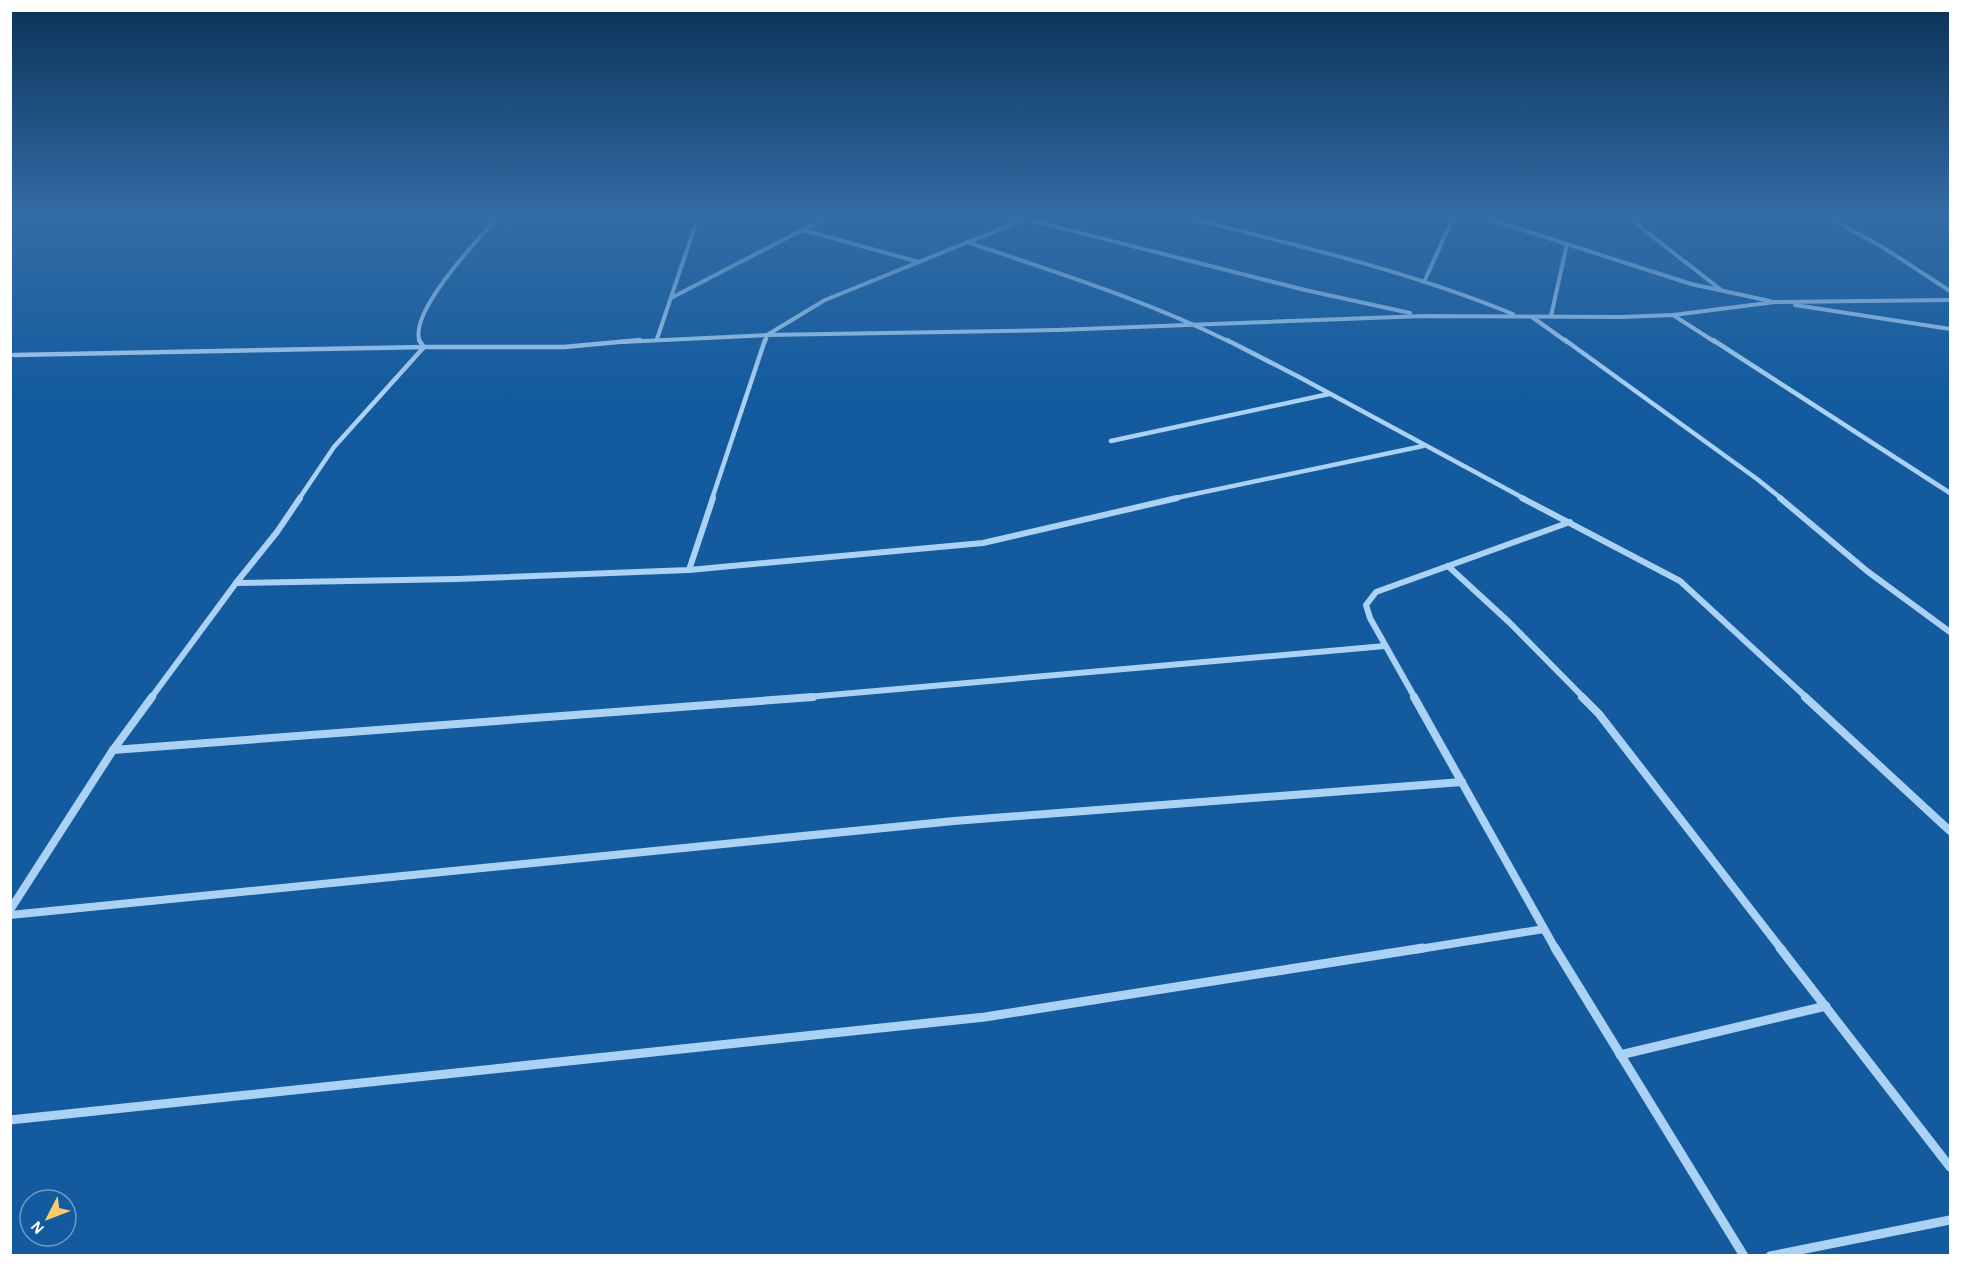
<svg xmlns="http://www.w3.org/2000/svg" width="1961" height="1266" viewBox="0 0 1961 1266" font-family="'Alegreya Sans',sans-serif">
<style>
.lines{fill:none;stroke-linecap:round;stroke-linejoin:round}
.minor-far4{stroke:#abd2f4;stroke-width:4}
.minor-far3{stroke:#abd2f4;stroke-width:4.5}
.minor-far2{stroke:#abd2f4;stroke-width:6}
.minor-far1{stroke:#abd2f4;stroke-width:8}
.minor{stroke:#abd2f4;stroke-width:9}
</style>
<rect width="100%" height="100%" fill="#135b9e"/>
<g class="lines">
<g class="minor-far4">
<polyline points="1014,216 1305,290 1410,313"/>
<path d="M 1180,216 C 1292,244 1406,270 1513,314"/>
<polyline points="1480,216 1691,284 1770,301"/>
<polyline points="1626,216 1720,289"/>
<polyline points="1826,216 1884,248 1950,291"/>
<polyline points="1938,216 1950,221"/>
<polyline points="803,230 919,262"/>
<path d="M 967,242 C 1055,272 1146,300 1230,342"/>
<polyline points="1424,282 1454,216"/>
<polyline points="671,298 829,216"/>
<polyline points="1795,305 1950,329"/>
<polyline points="1673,315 1715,342"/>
<polyline points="1551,316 1567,244"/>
<polyline points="1532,317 1567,342"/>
<polyline points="657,339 696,223 702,216"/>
<path d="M 420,342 C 407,313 480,237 499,216"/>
<polyline points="622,342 767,335 1057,330 1423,316 1621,317 1673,315 1775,302 1950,300"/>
<polyline points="765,342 767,335 825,300 1025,219"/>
</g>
<g class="minor-far3">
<polyline points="1227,340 1301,378 1525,499"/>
<polyline points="1565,340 1757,479 1782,499"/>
<polyline points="1713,340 1950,493"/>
<polyline points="14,355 424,347 564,347 640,340"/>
<polyline points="1111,441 1329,394"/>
<polyline points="299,499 334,447 424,347 419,340"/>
<polyline points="712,499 765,340"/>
<polyline points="1171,499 1423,446"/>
</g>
<g class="minor-far2">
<polyline points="1522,498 1680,581 1807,698"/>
<polyline points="1780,498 1867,571 1950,632"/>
<polyline points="1448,566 1510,623 1584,698"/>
<polyline points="689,570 713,498"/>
<polyline points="236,583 457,579 689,570 983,543 1177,498"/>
<polyline points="151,698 236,583 277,532 300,498"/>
<polyline points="796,698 1385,646"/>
<polyline points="1415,698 1370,618 1366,605 1376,592 1570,522"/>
</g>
<g class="minor-far1">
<polyline points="1414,697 1556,950"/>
<polyline points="1582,697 1599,714 1782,950"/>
<polyline points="1805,697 1950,831"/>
<polyline points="113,750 813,697"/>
<polyline points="10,910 113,750 152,697"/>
<polyline points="10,915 954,821 1462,782"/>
<polyline points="1413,950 1544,929"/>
</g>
<g class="minor">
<polyline points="1555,948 1744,1256"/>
<polyline points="1780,948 1950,1167"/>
<polyline points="1620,1055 1826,1006"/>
<polyline points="10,1120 985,1017 1423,948"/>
<polyline points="1770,1256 1950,1220"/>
</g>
</g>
<linearGradient id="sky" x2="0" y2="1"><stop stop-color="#0a3257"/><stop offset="0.55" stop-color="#336ca6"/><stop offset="1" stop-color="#336ca6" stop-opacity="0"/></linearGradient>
<rect width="1961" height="394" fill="url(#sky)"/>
<rect width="1961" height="1266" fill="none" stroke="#ffffff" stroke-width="24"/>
<g transform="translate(48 1218) rotate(228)"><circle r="28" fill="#135b9e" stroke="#719dc5" stroke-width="1.5"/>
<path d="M0-4.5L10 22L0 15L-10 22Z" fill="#ffc96e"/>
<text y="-9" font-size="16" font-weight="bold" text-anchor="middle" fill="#ffffff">N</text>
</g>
</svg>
